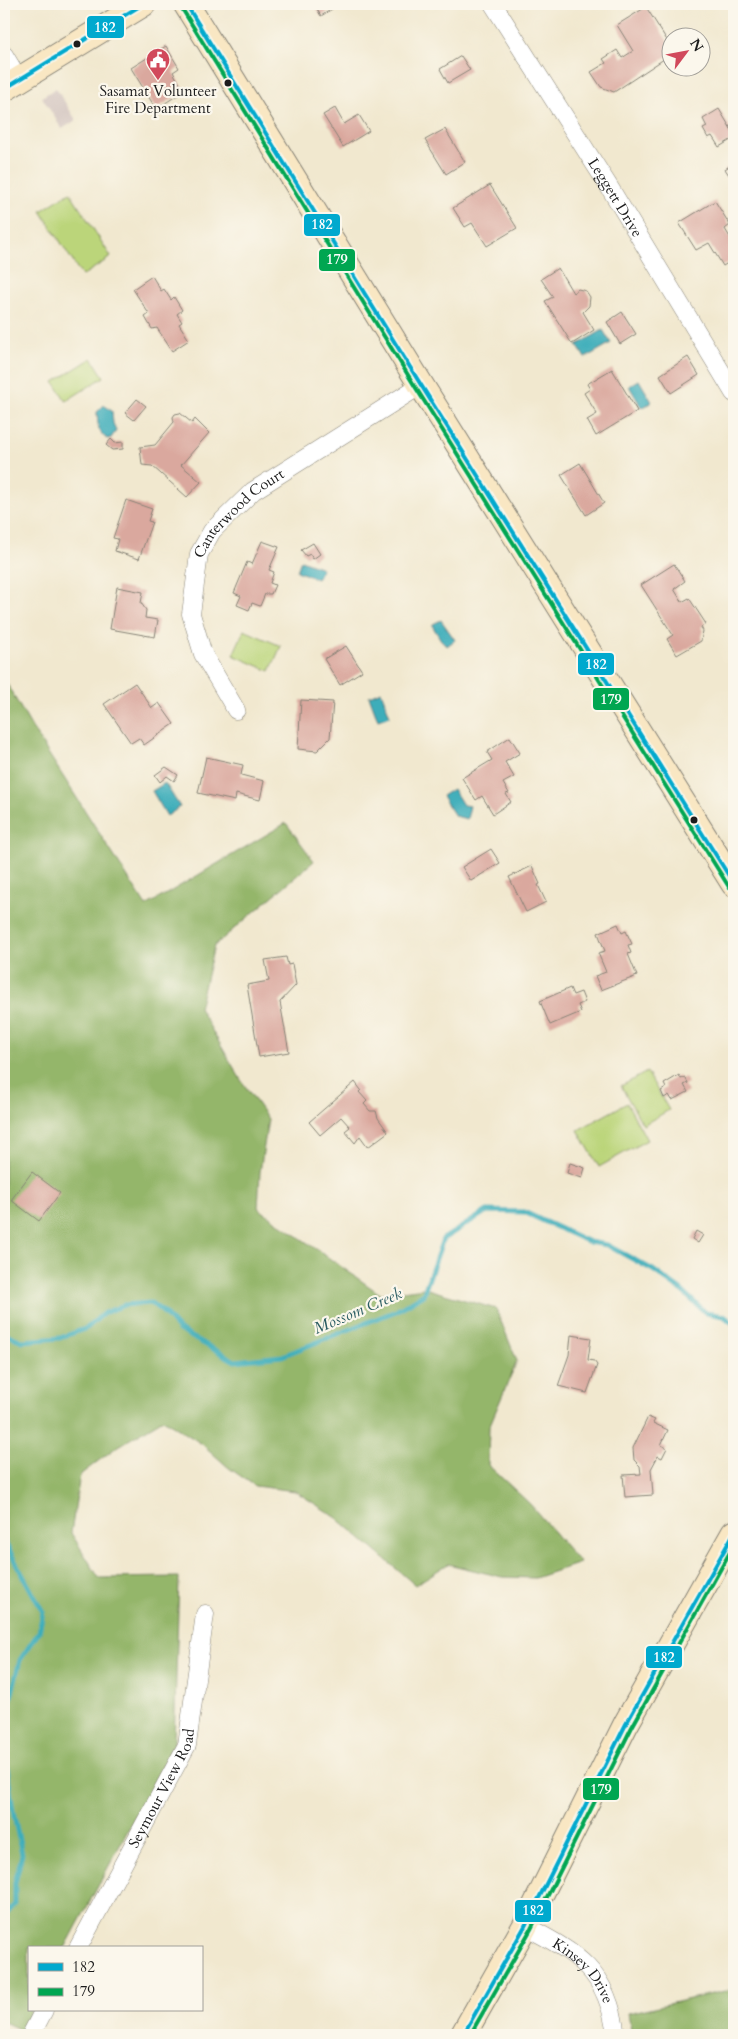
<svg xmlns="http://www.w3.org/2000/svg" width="738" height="2039" viewBox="0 0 738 2039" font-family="Cardo,serif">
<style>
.industrial{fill:#cfc0bb}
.green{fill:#bbd57a;stroke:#6c784b}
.forest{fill:#94b66a;stroke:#586943}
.water{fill:#3eadba;stroke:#2d646b}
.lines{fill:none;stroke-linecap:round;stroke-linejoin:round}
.stream{stroke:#3eadba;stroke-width:5}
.building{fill:#daa89e}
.minor-casing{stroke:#868276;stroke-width:19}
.secondary-casing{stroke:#868276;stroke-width:27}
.minor{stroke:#fff;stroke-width:18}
.secondary{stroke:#f9e7c3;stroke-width:25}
.bus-1-casing{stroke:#fbf7ec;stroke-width:8}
.bus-2-casing{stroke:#fbf7ec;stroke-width:8}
.bus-1{stroke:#00a9ce;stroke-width:4}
.bus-2{stroke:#00a651;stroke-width:4}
.bus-dot{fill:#1c1c1c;stroke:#fbf7ec;stroke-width:2}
.labels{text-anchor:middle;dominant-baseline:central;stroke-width:4.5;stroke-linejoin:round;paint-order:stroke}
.poi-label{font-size:15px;fill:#1c1c1c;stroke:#fbf7ec}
.street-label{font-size:15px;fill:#1c1c1c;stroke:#fbf7ec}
.water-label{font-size:16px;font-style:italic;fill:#2b5d63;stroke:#fbf7ec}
.line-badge{stroke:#fbf7ec;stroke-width:2}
.badge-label{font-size:14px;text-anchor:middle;font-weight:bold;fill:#fff}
</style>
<rect width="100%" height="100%" fill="#fbf7ec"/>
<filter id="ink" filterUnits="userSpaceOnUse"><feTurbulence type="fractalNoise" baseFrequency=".02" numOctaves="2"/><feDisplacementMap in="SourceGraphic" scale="10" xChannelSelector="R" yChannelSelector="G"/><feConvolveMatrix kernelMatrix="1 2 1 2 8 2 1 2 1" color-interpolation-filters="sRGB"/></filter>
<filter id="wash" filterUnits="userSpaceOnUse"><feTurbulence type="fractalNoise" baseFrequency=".0096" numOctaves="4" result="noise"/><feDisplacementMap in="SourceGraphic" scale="20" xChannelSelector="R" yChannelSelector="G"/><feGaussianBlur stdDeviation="1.12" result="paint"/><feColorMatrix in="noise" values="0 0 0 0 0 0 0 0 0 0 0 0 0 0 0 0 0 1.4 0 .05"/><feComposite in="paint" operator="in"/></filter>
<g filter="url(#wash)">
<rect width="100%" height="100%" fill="#f1e8cf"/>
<polygon class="industrial" points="56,88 76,120 62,129 42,97"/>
<g class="green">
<polygon points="70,192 111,257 82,276 41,211"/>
<polygon points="92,358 104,377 66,401 54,382"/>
<polygon points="244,630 281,646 270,671 233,655"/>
<polygon points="647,1072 669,1110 643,1125 621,1086"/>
<polygon points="627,1103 647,1140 599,1167 578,1130"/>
</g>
<g class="forest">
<polygon points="4,679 34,731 146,906 286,823 314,861 214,946 199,1008 241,1080 268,1119 260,1172 258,1208 380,1294 424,1288 496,1309 517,1361 489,1427 488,1465 530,1504 580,1563 535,1578 502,1577 448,1564 415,1585 337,1518 295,1491 255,1486 229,1468 202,1444 163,1419 114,1449 80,1475 71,1533 99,1578 179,1577 174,1744 65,1948 29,1948 29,2010 32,2010 21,2030 4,2022"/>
<polygon points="734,1989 734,2035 632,2035 628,2013"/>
</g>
<g class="water">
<polygon points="603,330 611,343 585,358 577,345"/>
<polygon points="639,380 652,402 642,408 629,386"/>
<path d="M 104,405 L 112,411 L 113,423 L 116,431 L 111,438 L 107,439 C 97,432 98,423 97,412 Z"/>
<polygon points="301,560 322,568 317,579 297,571"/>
<polygon points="441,620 455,640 447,646 441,640 433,627 433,624"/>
<polygon points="381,691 390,716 378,720 369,696"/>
<polygon points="165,783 180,807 167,816 152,791"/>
<polygon points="453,789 463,805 470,806 467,819 455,816 442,796"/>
</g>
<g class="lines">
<g class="stream">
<polyline points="4,1333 22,1341 60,1338 87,1328 104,1313 124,1305 151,1303 163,1312 179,1330 235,1361 282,1356 396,1311 423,1295 443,1239 487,1211 524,1212 589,1242 607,1245 653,1270 682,1291 706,1313 724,1316 734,1324"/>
<polyline points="4,1541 43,1612 39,1632 20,1660 10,1701 5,1754 13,1811 22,1854 15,1883 15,1904 4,1917"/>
</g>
</g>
<g id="blocks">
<g class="building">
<polygon points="314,4 340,4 321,16"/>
<polygon points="646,7 670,45 670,55 614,92 601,87 591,72 606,63 603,59 617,50 622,58 633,51 617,25"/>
<polygon points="166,46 179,68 173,72 184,91 156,109 131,68"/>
<polygon points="461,56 470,70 448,83 440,69"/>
<polygon points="335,108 344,124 359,115 369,131 343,147 323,115"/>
<polygon points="719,109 734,134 734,138 719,147 712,136 708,138 703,129 707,127 703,119"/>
<polygon points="445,129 465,162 446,174 425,140"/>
<polygon points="734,163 734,172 729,175 725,169"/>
<polygon points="490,185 517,228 487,246 472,223 465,227 453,208"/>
<polygon points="715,201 730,225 725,229 734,244 734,259 723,266 709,243 696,250 679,223"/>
<polygon points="558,268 573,293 578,289 586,291 590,297 589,306 583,312 594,330 572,344 545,301 553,297 541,279"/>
<polygon points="152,276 161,291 164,289 171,300 174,297 182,310 177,314 182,322 179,324 189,340 172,351 157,328 152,329 145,317 149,314 133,289"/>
<polygon points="622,312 636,334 620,344 607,322"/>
<polygon points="688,357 699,375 671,393 660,375"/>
<polygon points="612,369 637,411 596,436 587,420 597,414 584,393 590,389 587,384"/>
<polygon points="137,399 146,406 134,420 125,413"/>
<polygon points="180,413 192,423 195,419 209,433 181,465 201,482 187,497 152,466 142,465 140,447 155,445 174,422 173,417 175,414"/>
<polygon points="111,439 115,443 123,442 123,449 112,450 106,445"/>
<polygon points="580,463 604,503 586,515 561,475"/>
<polygon points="126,500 152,509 148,521 152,522 139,559 115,551 118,539 113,538"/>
<polygon points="262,541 279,547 269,570 274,572 270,583 275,585 271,594 265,594 260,606 252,603 249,610 237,605 241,596 234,593 247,562 252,564"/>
<polygon points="313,543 320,554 313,559 310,554 306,556 301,550"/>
<polygon points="674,564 685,581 674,589 682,602 689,598 706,624 701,627 703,631 701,641 677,655 667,639 673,635 641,585"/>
<polygon points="117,587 143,592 141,603 146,610 145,618 158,620 155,637 110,629"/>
<polygon points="346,646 362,671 340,685 324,659"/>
<polygon points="135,683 152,708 159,703 174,724 144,745 139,738 131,743 104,704"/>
<polygon points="301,700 333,702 330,738 317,751 298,749"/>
<polygon points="510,737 520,753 505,762 514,777 503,783 509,793 506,794 511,802 493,814 482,796 476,800 462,778 492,760 487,752"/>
<polygon points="206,757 243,765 241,775 264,781 260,800 236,794 235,801 198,793"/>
<polygon points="166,767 178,775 174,781 167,776 160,782 155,775"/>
<polygon points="491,849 500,863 471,881 462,867"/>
<polygon points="532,866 540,884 538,885 546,902 526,912 509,877"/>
<polygon points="618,924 622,933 626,931 632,944 628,945 631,953 628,954 637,976 601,990 595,976 606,972 598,953 605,951 598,933"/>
<polygon points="286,957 288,965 292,964 296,985 280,1002 289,1052 259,1057 247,985 269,981 265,960"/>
<polygon points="570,988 573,995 581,992 585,1002 578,1005 581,1012 550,1025 540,1001"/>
<polygon points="679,1075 681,1079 685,1077 688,1083 684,1085 688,1092 672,1100 669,1095 664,1098 661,1091 666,1088 664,1084"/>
<polygon points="355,1082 361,1090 359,1092 367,1101 364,1104 370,1111 376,1111 378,1118 388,1132 368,1147 360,1136 355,1143 345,1131 350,1127 341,1117 320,1135 309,1122"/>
<polygon points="570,1163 585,1168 582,1178 567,1173"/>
<polygon points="32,1172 60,1193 39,1221 11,1200"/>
<polygon points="696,1231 703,1235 698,1243 692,1239"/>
<polygon points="571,1335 591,1338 588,1360 594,1361 597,1365 587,1393 558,1386 569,1355"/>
<polygon points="648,1417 655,1420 653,1423 668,1430 661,1445 667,1448 662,1458 658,1456 651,1469 653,1495 625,1497 623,1475 641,1474 640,1466 634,1460 633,1448"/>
</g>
</g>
</g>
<g filter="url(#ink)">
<use href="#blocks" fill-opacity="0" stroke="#868276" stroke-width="1"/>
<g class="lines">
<defs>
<g id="minor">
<path id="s1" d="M 493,4 L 608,185 L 734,393"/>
<polyline points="4,55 19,80"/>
<path id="s2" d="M 236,710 L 203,654 L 191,614 L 199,554 L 212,531 L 253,491 L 421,385"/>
<path id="s3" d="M 525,1926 C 578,1954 608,1971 616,2035"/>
<path id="s4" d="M 78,1948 L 187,1745 L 205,1614"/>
<polyline points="31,2035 44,2010"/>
</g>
<g id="secondary">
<polyline points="186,4 421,385 734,884"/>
<polyline points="4,89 143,4"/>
<polyline points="463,2035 525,1926 626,1724 734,1533"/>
</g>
</defs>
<use href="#minor" class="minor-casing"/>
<use href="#secondary" class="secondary-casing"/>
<use href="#minor" class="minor"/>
<use href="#secondary" class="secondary"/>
<defs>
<g id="bus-1">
<polyline points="186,4 421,385 734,884"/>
<polyline points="4,89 143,4"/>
<polyline points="463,2035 525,1926 626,1724 734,1533"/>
</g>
<g id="bus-2">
<polyline points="181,7 416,388 729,887"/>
<polyline points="470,2035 531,1929 632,1727 734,1545"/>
</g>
</defs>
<use href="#bus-1" class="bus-1-casing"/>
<use href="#bus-2" class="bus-2-casing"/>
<use href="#bus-1" class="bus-1"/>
<use href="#bus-2" class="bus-2"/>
</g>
</g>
<defs>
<symbol id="civic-pin" viewBox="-11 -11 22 30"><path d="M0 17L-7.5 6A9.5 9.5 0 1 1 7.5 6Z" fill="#d1495b" stroke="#fbf7ec"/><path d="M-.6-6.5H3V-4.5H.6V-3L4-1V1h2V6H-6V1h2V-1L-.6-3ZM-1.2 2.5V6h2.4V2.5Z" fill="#fff"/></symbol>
</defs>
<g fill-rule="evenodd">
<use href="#civic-pin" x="144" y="46" width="28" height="38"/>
</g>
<g class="bus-dot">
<circle cx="77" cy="44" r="4.5"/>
<circle cx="228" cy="83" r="4.5"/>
<circle cx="694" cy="820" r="4.5"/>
</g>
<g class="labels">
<g class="poi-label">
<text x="158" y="91">Sasamat Volunteer<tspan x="158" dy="17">Fire Department</tspan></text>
</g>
<g class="street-label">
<text stroke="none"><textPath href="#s1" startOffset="229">Leggett Drive</textPath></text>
<text stroke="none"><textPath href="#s2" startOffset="225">Canterwood Court</textPath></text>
<text stroke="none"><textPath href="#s4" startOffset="181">Seymour View Road</textPath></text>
<text stroke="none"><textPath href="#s3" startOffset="75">Kinsey Drive</textPath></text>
</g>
<g class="water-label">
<text transform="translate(358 1311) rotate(-23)">Mossom Creek</text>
</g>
</g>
<g class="line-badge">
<rect x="86" y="15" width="39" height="24" rx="5" fill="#00a9ce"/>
<rect x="303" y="213" width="38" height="24" rx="5" fill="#00a9ce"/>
<rect x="318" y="248" width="38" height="24" rx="5" fill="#00a651"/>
<rect x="577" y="652" width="38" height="24" rx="5" fill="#00a9ce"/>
<rect x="592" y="687" width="38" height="24" rx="5" fill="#00a651"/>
<rect x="645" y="1645" width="38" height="24" rx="5" fill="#00a9ce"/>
<rect x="582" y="1777" width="38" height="24" rx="5" fill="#00a651"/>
<rect x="514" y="1899" width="38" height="24" rx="5" fill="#00a9ce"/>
</g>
<g class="badge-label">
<text x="105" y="32">182</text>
<text x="322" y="229">182</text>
<text x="337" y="264">179</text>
<text x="596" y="669">182</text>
<text x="611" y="704">179</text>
<text x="664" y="1662">182</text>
<text x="601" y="1794">179</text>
<text x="533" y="1915">182</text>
</g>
<rect width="738" height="2039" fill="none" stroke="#fbf7ec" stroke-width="20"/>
<rect x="28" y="1946" width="175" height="65" fill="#fbf7ec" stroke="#a29f99"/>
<rect x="38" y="1963" width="25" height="8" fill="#00a9ce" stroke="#a29f99"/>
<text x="72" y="1972" font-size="15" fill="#1c1c1c">182</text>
<rect x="38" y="1988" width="25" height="8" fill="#00a651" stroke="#a29f99"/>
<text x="72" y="1996" font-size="15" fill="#1c1c1c">179</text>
<g transform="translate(686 52) rotate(58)"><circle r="24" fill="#fbf7ec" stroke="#a29f99"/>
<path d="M0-4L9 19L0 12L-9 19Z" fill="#d1495b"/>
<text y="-8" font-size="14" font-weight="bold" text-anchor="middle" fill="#1c1c1c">N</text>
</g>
</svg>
